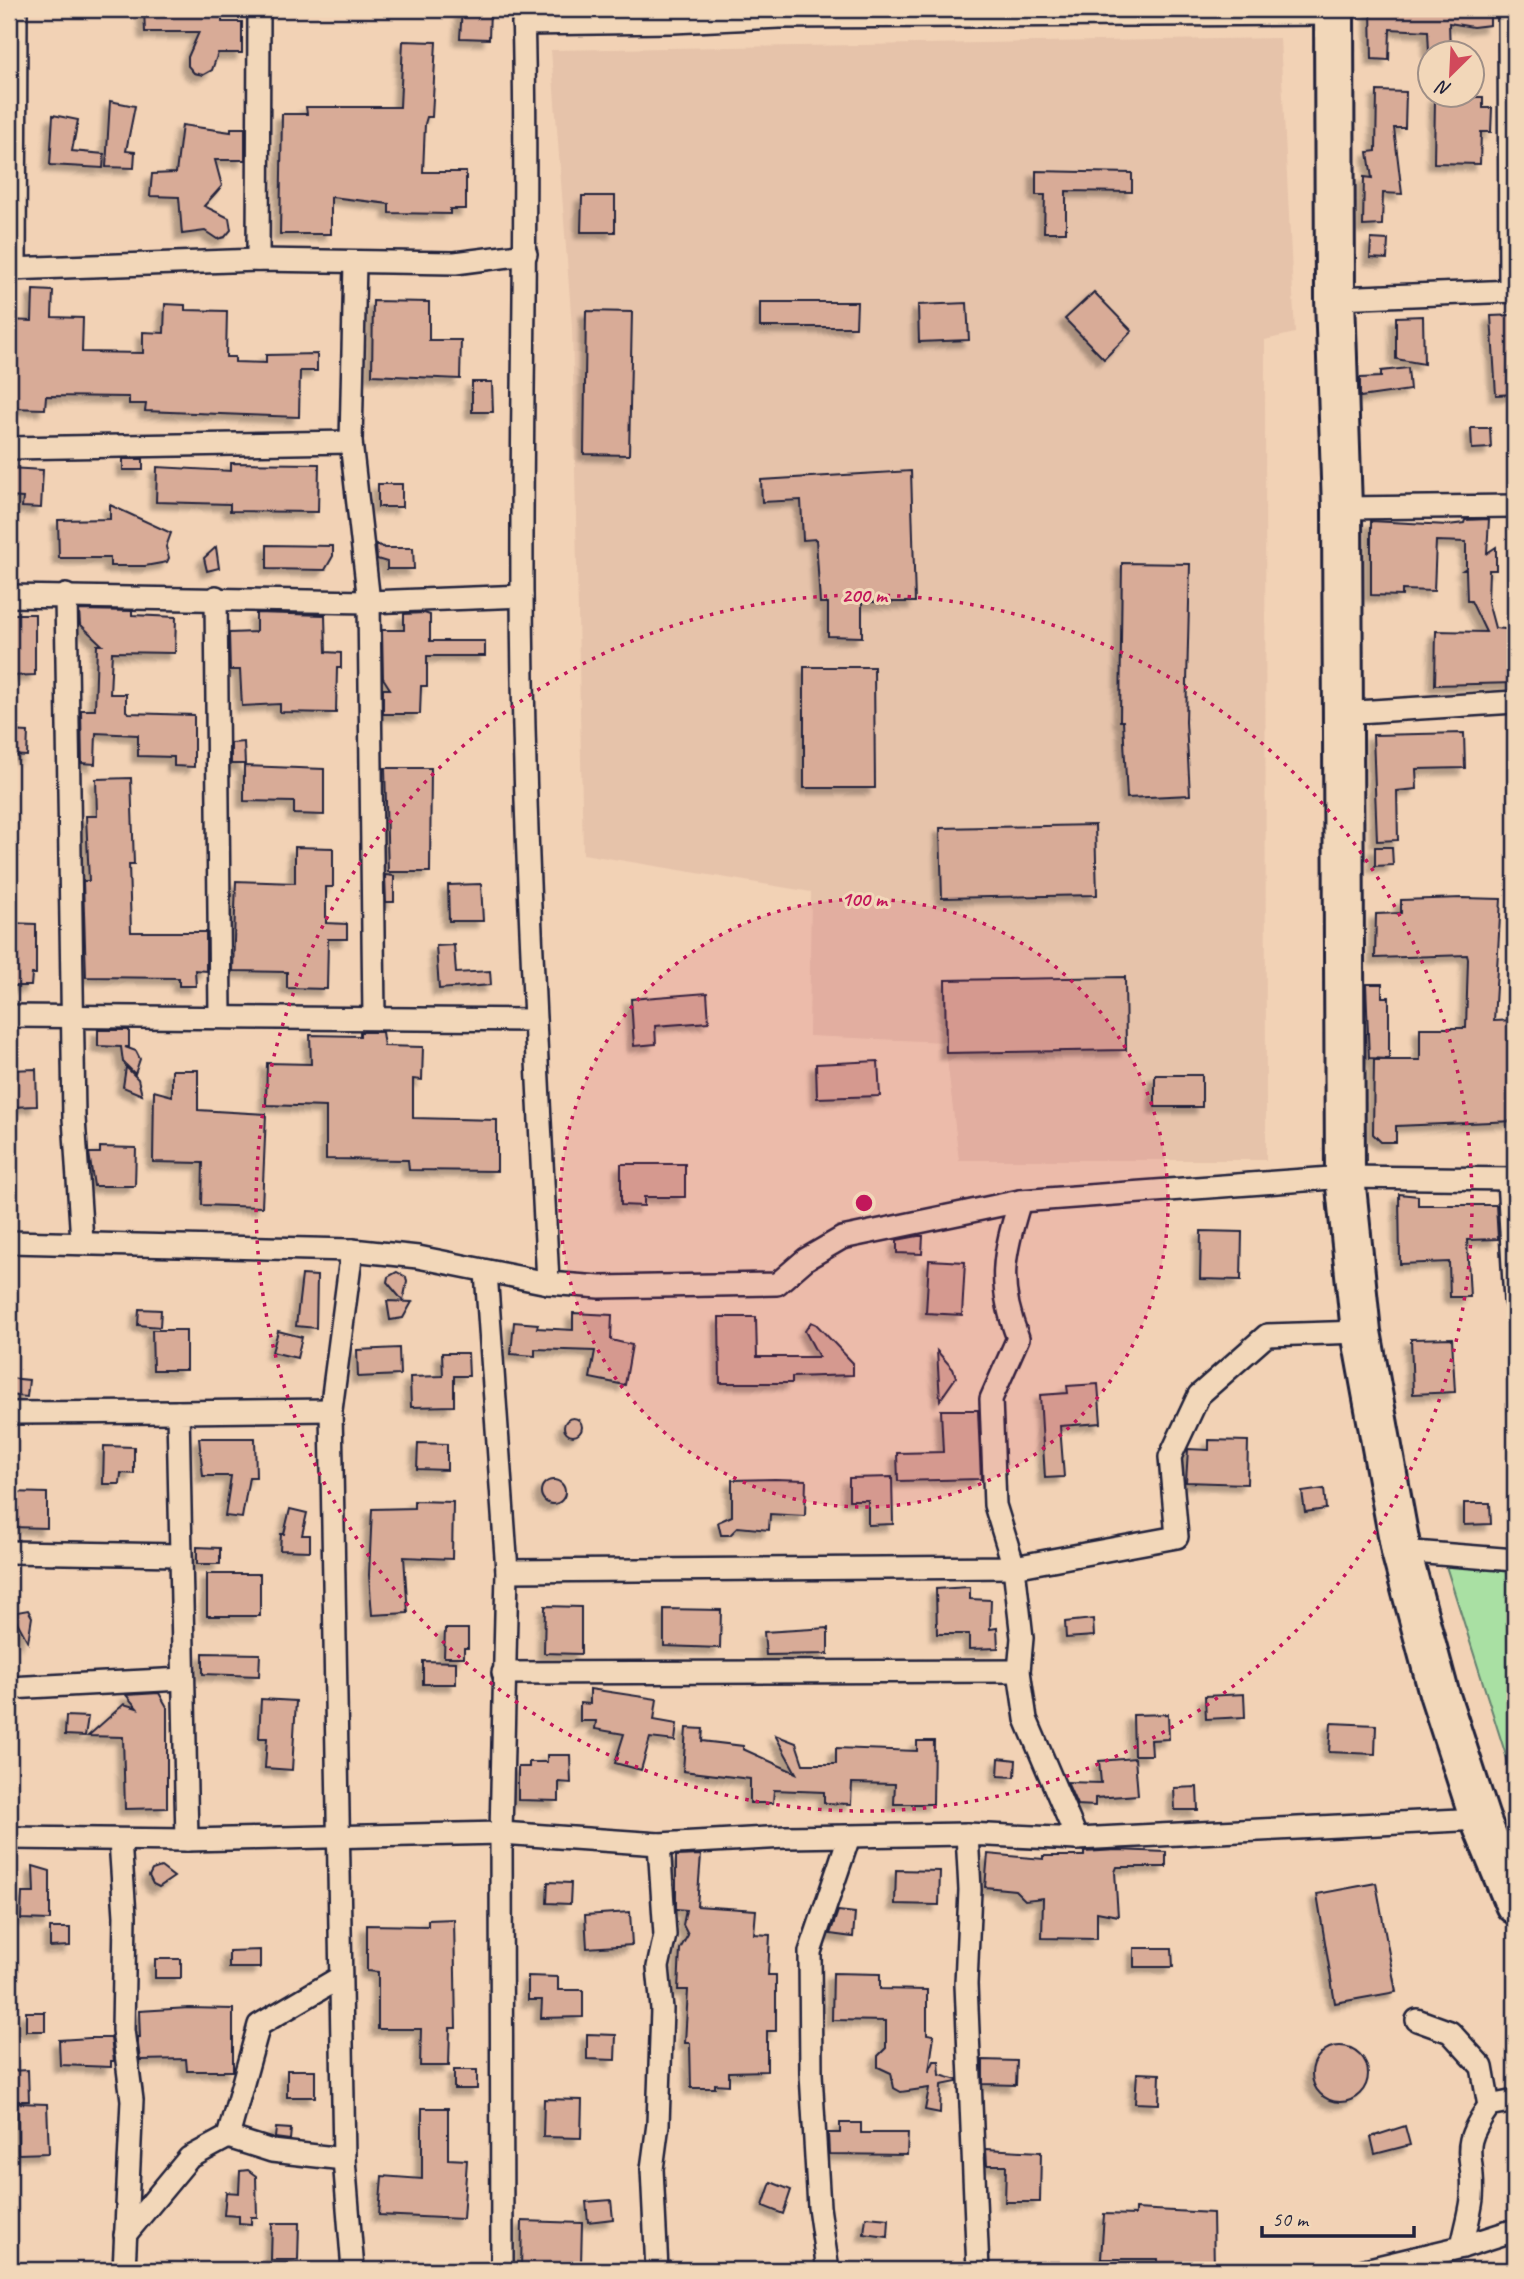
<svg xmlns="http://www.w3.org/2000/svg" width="1524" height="2279" viewBox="0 0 1524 2279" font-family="Caveat,sans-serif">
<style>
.built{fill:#e6c3aa}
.green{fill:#a9e0a3;stroke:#66816f;stroke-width:2}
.building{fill:#d8ab97;stroke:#22223b;stroke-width:2;filter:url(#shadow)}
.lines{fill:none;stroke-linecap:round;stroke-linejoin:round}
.street-casing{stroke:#22223b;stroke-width:26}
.highway-casing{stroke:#22223b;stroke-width:44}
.street{stroke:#f2d7b9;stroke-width:21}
.highway{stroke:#f2d7b9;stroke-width:38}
.ring{fill:none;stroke:#c2185b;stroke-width:3.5;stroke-dasharray:3.5 7}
.centre{fill:#c2185b;stroke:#f2d7b9;stroke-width:3.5}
.ring-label{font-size:21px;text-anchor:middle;font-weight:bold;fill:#c2185b;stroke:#f2d7b9;stroke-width:6;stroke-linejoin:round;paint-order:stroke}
</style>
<defs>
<filter id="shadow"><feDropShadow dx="-6" dy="6" stdDeviation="2" flood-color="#0004"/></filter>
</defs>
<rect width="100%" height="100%" fill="#f2d2b5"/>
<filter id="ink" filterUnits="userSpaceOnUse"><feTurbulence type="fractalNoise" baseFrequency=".0143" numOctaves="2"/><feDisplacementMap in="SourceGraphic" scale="14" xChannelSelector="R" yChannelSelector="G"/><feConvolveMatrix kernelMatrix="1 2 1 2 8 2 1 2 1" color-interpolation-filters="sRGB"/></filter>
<g filter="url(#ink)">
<polygon class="built" points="1280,38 1295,333 1265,340 1266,1160 959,1160 945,1042 809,1036 811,892 583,854 572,326 551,50"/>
<polygon class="green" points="1446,1566 1515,1569 1515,1784"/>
<g class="building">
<polygon points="144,9 222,9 222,22 242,22 242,53 218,53 212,70 203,75 194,73 188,66 188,57 199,32 145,32"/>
<polygon points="462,9 490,10 489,39 460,38"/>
<polygon points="1371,9 1490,9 1490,25 1473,27 1449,23 1450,52 1429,52 1428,31 1390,29 1389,60 1372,59"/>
<polygon points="403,41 436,42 432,117 427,117 425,124 423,172 466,172 466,209 450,209 450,214 389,213 389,204 331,197 331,234 280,234 282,114 307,114 306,107 400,107"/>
<polygon points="1377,91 1406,92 1405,128 1394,128 1402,194 1383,193 1382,225 1363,226 1364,177 1372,178 1368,152 1376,151"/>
<polygon points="1435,97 1483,97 1483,108 1492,108 1491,132 1481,132 1480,164 1434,163"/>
<polygon points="110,101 135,106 126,151 135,152 134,168 106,167"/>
<polygon points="53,115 78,120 72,151 104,154 103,168 50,165"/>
<polygon points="182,125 231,132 231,128 245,128 245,160 215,160 222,186 204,206 229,218 231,230 225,237 217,239 205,231 182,234 179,197 150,196 152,174 176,173"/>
<polygon points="1036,171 1132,173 1132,192 1066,191 1066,232 1044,232 1045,195 1036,195"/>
<polygon points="582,196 615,196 615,232 581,232"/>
<polygon points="1371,239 1388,240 1387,259 1370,258"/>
<polygon points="33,290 53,291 52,317 83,318 82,352 143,353 143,332 164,333 165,304 185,305 185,310 227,311 226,357 235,357 235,362 266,363 266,355 317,354 317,371 300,371 299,417 145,411 146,404 129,404 129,397 46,396 45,409 9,408 9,320 32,321"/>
<polygon points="1094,292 1132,331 1104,359 1065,319"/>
<polygon points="373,301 429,302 429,340 461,340 460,379 372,375"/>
<polygon points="760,302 857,302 856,327 760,327"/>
<polygon points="967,303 969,340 919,342 918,305"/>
<polygon points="586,311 632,312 629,455 584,454"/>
<polygon points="1515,315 1515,394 1496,395 1491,316"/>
<polygon points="1423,316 1424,364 1396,359 1396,317"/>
<polygon points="1408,368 1410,390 1360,397 1360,378 1381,377 1381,371"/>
<polygon points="472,382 492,382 493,412 472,412"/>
<polygon points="1471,428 1490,428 1491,448 1472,449"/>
<rect x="123" y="459" width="20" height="11"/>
<polygon points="231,463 319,464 318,512 230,511 230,504 156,502 157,467 231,471"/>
<polygon points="9,468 43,470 41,508 22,507 23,498 9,497"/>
<polygon points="911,471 915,602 862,602 862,637 828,636 828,603 820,603 816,539 803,540 801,500 762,502 761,480"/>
<rect x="378" y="484" width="24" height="23"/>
<polygon points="110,505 171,533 166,547 169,558 167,562 145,566 110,566 110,558 59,558 58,520 110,519"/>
<polygon points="1489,519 1487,553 1496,547 1496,570 1489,570 1488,602 1495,628 1515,630 1515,683 1435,685 1436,631 1486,632 1471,601 1467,601 1466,570 1463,570 1466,568 1466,542 1436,541 1434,591 1402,590 1402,596 1371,595 1371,521 1448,525 1464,523 1465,520"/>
<polygon points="376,544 385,548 413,548 414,569 387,569 387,562 377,559"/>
<polygon points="267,545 333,546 333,556 325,570 267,569"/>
<polygon points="216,547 219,568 207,571 204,558"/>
<polygon points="1122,563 1190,564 1186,722 1190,795 1127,798 1123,721 1120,721"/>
<polygon points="79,610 132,611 132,615 176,617 175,653 112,652 110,694 126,694 126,711 129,713 194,715 194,767 174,766 174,757 138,756 138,735 96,733 95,764 82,763 81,710 95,710 97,645 102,645 80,624"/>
<polygon points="256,613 325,615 326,652 341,653 341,668 337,668 336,713 280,712 280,704 242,706 240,670 230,670 229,633 256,632"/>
<polygon points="424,613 430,615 430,641 485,641 485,656 427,656 427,686 421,686 420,714 383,714 383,689 390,689 383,678 382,630 404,630 404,614"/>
<polygon points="9,614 35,614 35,675 9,676"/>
<polygon points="804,667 874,667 875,788 804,788"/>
<polygon points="9,731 28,732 27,756 9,755"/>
<polygon points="1464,733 1465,768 1416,769 1417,789 1397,791 1398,840 1377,841 1373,735"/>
<polygon points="244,742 245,764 231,764 231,743"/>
<polygon points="244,766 324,769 324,815 294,814 294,802 244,801"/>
<polygon points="385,768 431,768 430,872 388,872"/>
<polygon points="131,778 134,864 129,864 131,932 206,932 206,971 195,970 196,986 179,986 179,978 86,977 83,881 89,881 86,816 97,816 96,779"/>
<polygon points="1095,825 1097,895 942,898 940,828"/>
<polygon points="295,847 333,848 333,887 326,887 326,923 347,924 347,939 328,939 327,989 287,988 287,972 233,971 236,881 295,883"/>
<polygon points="1375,847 1392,847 1393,865 1375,866"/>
<polygon points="385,875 394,876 394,902 386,902"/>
<polygon points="481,884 483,921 449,921 448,885"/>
<polygon points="1462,898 1501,899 1494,1021 1515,1020 1515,1121 1396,1126 1396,1142 1381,1142 1373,1134 1374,1060 1420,1060 1420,1028 1466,1028 1468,959 1467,955 1375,958 1376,914 1401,913 1401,900"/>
<polygon points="9,923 36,924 36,974 32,974 31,986 9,986"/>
<polygon points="454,945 456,973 490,971 491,985 439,989 436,946"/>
<polygon points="1125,977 1126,1050 946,1053 945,980"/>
<polygon points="1366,984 1382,984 1382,997 1389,997 1389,1059 1369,1058"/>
<polygon points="707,993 709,1022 655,1026 656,1044 634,1046 631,999"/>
<polygon points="98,1030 129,1030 129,1047 125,1047 136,1051 140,1059 135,1074 123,1062 121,1047 98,1046"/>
<polygon points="360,1032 382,1032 384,1046 423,1047 422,1080 413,1079 413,1118 497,1120 497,1171 409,1170 408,1160 326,1159 326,1107 266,1105 267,1063 311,1064 310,1035 360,1036"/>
<polygon points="878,1061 880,1096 817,1098 816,1064"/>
<polygon points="126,1067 138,1079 142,1095 123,1087"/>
<polygon points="36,1069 37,1106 9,1107 9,1070"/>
<polygon points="172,1070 198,1070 198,1110 266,1114 262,1207 202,1205 203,1163 153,1162 154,1091 172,1096"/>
<rect x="1155" y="1075" width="47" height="32"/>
<polygon points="100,1147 136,1148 135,1186 94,1186 89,1153 100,1153"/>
<polygon points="621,1164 685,1164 685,1197 644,1197 644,1206 621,1205"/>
<polygon points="1399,1194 1418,1196 1418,1205 1496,1205 1498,1239 1467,1240 1470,1297 1450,1297 1449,1262 1400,1264"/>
<polygon points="1201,1231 1242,1232 1241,1280 1200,1279"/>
<polygon points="918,1236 923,1236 922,1254 897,1253 897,1240"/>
<polygon points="929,1260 965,1262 962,1315 926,1313"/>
<polygon points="397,1272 406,1277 407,1282 403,1301 387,1282 388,1277"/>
<polygon points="302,1275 317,1276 316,1328 296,1326"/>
<polygon points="387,1301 412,1302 403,1318 390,1320"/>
<polygon points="139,1309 161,1310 160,1327 138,1325"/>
<polygon points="573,1313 612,1315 611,1340 632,1345 625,1385 590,1378 595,1351 535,1349 535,1356 511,1354 514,1322 538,1324 537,1328 573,1330"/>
<polygon points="719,1317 756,1317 757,1357 819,1357 805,1331 811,1322 816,1324 853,1363 853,1375 792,1377 792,1383 720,1383"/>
<polygon points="152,1330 186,1330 186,1370 153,1370"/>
<polygon points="278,1331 302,1337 297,1358 272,1352"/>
<polygon points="1452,1338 1455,1392 1413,1394 1411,1339"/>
<polygon points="399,1348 400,1375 358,1377 357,1350"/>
<polygon points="937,1351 953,1369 956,1377 940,1400"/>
<polygon points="442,1353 468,1353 469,1376 454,1376 454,1406 411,1407 410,1377 443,1376"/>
<polygon points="9,1378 29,1380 27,1397 9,1395"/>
<polygon points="1098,1384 1101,1423 1060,1426 1064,1477 1045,1478 1040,1395 1068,1393 1067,1386"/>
<polygon points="941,1410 978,1410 981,1479 898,1481 897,1453 943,1452"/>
<circle cx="573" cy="1427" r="9"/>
<polygon points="199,1438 255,1438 256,1477 249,1477 242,1518 225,1516 231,1476 203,1476"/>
<polygon points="1209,1440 1248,1441 1247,1484 1186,1482 1188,1449 1209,1450"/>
<polygon points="418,1443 447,1444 447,1470 417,1469"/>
<polygon points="104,1446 134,1447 134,1474 121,1473 120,1484 103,1484"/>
<polygon points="892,1477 893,1524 868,1525 868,1500 849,1500 849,1478"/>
<polygon points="775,1479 806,1480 805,1516 770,1514 769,1530 738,1527 730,1535 721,1535 718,1522 732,1516 732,1480"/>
<circle cx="553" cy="1492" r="12"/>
<polygon points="1324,1489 1326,1509 1305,1512 1302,1492"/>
<polygon points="9,1492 47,1493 47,1528 12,1527"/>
<polygon points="414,1501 453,1502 452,1559 404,1557 408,1613 372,1615 369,1575 372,1509 414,1508"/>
<polygon points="1464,1503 1490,1503 1491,1524 1464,1525"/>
<polygon points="290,1509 307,1513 302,1535 310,1535 310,1551 280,1550 281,1534 284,1534"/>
<polygon points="197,1547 220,1548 220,1564 197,1564"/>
<rect x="207" y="1574" width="53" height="42"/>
<polygon points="970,1587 970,1599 991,1600 990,1629 997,1628 998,1648 969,1649 969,1634 937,1634 936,1589"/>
<polygon points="545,1606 581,1607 581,1654 544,1653"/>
<polygon points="664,1609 721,1610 720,1648 664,1646"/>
<polygon points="28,1610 32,1617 28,1642 16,1620 17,1612"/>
<polygon points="1093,1619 1094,1636 1066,1638 1065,1622"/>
<polygon points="828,1628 828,1654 766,1655 764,1632"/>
<polygon points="445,1629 468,1629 468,1648 464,1648 464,1657 444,1657"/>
<polygon points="203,1653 260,1654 259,1676 203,1674"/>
<polygon points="423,1661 456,1662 456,1684 423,1684"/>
<polygon points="590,1689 657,1699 654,1720 677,1724 675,1741 650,1738 641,1770 615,1763 624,1734 595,1729 596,1721 580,1721 580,1703 590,1704"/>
<polygon points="159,1693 167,1707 167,1808 125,1809 123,1737 88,1736 124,1704 137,1708 126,1695"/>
<polygon points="1244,1694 1245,1717 1206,1719 1205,1696"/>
<polygon points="261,1699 296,1701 292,1770 265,1768 267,1738 259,1738"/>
<polygon points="1168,1714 1169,1739 1151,1740 1152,1755 1134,1755 1133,1715"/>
<polygon points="66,1716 88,1717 85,1736 65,1735"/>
<polygon points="1331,1723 1376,1725 1375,1754 1329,1752"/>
<polygon points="686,1728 703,1729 702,1741 743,1746 743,1749 796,1773 775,1735 796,1743 803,1764 836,1764 836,1748 917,1751 917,1741 934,1741 933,1804 894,1804 895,1784 852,1783 851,1804 824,1803 824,1792 774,1790 773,1803 750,1803 750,1779 683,1771"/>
<polygon points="547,1755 570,1755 571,1783 559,1782 559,1801 518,1800 518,1767 529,1767 529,1762 547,1762"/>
<polygon points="999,1758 1016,1760 1015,1777 998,1776"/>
<polygon points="1135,1758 1138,1795 1095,1798 1095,1806 1077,1805 1067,1782 1101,1783 1099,1761"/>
<polygon points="1197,1787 1198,1810 1175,1810 1174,1788"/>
<polygon points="1117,1850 1166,1852 1166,1867 1117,1867 1115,1872 1118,1916 1097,1912 1097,1939 1042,1938 1043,1898 1025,1900 1015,1890 985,1887 988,1854 1043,1859 1043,1856 1084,1856 1084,1852"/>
<polygon points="701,1855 697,1906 756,1910 754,1934 770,1935 768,1975 776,1975 776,2031 767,2031 767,2071 729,2072 729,2085 715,2084 715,2088 691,2088 690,2043 685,2043 688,1990 678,1990 680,1949 688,1935 683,1925 686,1910 676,1909 676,1856"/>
<polygon points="33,1866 50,1871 50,1920 21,1919 22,1893 34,1893"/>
<polygon points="161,1867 174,1877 159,1887 153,1884 149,1876 152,1870"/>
<polygon points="896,1870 940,1871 939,1905 895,1904"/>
<polygon points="548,1882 571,1883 570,1904 547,1903"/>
<polygon points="1376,1883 1396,1992 1335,2003 1317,1894"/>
<polygon points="838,1911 855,1913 853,1937 830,1934"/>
<polygon points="630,1912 632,1945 587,1948 585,1915"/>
<polygon points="454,1919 456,2028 450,2028 449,2066 420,2066 421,2029 378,2029 378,1972 367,1971 367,1925 428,1926 428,1920"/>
<polygon points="50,1928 70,1928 70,1946 50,1947"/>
<polygon points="1134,1948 1172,1948 1173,1967 1134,1967"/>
<polygon points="260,1950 260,1968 229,1968 229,1951"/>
<rect x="155" y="1959" width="26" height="19"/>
<polygon points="833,1973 880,1974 880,1989 927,1990 927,2034 934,2035 929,2072 934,2061 939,2061 940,2075 957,2080 957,2082 941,2085 940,2113 925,2110 929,2088 901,2092 894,2088 891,2073 878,2067 878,2056 886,2048 886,2021 832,2020"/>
<polygon points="528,1976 558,1977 558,1990 583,1990 583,2017 541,2018 542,2000 528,2000"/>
<polygon points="189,2008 233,2009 233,2071 187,2071 186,2059 140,2060 137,2037 140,2037 139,2011"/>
<rect x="26" y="2012" width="19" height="19"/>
<polygon points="587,2034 616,2035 615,2060 587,2059"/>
<polygon points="90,2038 111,2038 114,2061 111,2061 111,2067 60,2065 59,2040"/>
<circle cx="1340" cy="2074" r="28"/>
<polygon points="983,2060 1017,2061 1016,2085 983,2084"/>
<polygon points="28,2070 29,2101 9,2101 9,2071"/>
<rect x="287" y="2070" width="28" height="27"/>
<rect x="454" y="2070" width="23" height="19"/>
<polygon points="1137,2073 1160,2074 1159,2104 1135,2103"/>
<polygon points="544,2099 582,2100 581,2138 543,2137"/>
<polygon points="17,2103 47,2104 49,2153 18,2154"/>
<polygon points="422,2108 448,2108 448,2159 467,2160 463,2219 379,2215 382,2176 422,2179"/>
<polygon points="840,2123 861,2123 861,2133 908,2133 907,2155 829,2154 828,2133 840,2133"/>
<polygon points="1405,2126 1410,2145 1375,2154 1371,2137"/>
<polygon points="276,2128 291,2129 290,2140 275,2138"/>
<polygon points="986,2149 1041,2152 1040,2202 1005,2202 1006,2165 987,2165"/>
<polygon points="248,2170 256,2176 257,2217 251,2217 251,2224 239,2223 239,2216 224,2215 226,2192 239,2193 240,2171"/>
<polygon points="771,2182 791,2190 783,2214 763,2206"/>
<polygon points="611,2200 613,2219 588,2222 586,2202"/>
<polygon points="1135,2209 1213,2213 1214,2270 1158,2270 1158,2259 1101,2259 1104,2214 1135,2215"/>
<polygon points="866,2217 889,2219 888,2237 864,2234"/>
<polygon points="522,2221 582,2223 581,2265 547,2264 547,2270 521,2270"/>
<polygon points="272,2223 299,2223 298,2260 271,2260"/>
</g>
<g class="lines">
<defs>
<g id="street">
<path d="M 523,9 C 528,203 521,397 522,592 C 523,822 537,1053 548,1283 L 600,1287 L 777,1284 L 806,1259 L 842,1238 L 1020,1201 L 1345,1177 L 1515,1179"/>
<polyline points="1509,9 1510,291"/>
<polyline points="523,24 673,22 779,17 1333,14"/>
<polyline points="258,260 259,9"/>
<polyline points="355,262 351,442 369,602 374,1017"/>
<polyline points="9,269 258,260 455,263 526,254"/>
<polyline points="15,269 16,9"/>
<polyline points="1335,298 1515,291"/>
<polyline points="9,448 351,442"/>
<polyline points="1342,508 1515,506"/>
<polyline points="66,595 74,1118 82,1241"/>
<polyline points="9,596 369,602 522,596"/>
<polyline points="216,597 220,1016"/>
<polyline points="1341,713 1515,702"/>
<polyline points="9,1016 535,1020"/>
<polyline points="1508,1179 1515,1301"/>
<polyline points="9,1242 352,1250 418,1257 548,1283"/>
<polyline points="486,1272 507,1571 501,1833 502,2270"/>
<polyline points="9,1413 178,1412"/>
<polyline points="1401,1551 1515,1560"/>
<polyline points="9,1552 178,1555"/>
<path d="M 507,1571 L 1014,1567 L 995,1505 L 991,1399 L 1018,1338 C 997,1284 1003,1255 1020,1201"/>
<polyline points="503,1673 1019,1671"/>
<polyline points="9,1688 183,1679"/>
<polyline points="9,1838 187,1840 501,1833 659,1844 786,1837 967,1834"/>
<polyline points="1077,1839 1480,1819"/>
<polyline points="120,1840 125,1916 123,2030 132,2100 124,2270"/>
<polyline points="187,1840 178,1412 331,1410"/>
<polyline points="1417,2020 1450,2032 1482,2067 1489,2106"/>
<polyline points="228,2137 259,2025 339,1978"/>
<polyline points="344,2159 353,2270"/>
<polyline points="125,2235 189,2158 228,2137 272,2151 344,2159 331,1410 352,1250"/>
<path d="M 1462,2247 C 1465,2231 1470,2215 1472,2199 C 1476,2152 1456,2153 1489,2106 L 1515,2101"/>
<polyline points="657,2270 652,2169 658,2124 662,2009 658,1967 665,1935 659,1844"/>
<polyline points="828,2270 819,2207 811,2074 810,1952 849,1837"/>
<polyline points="978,2270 966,1984 970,1890 967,1834 1077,1839 1026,1719 1019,1671 1022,1638 1014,1567 1177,1537 1170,1457 1199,1395 1267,1335 1361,1332"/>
<polyline points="1365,2270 1462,2247 1515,2230"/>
</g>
<polyline id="highway" points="1334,9 1335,298 1342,508 1345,1177 1361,1332 1401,1551 1439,1693 1480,1819 1515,1904"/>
</defs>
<use href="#street" class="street-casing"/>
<use href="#highway" class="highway-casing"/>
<use href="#street" class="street"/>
<use href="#highway" class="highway"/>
</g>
</g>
<circle cx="864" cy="1203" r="304" fill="#c2185b" fill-opacity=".12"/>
<g class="ring">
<circle cx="864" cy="1203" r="304"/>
<circle cx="864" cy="1203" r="608"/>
</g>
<circle cx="864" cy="1203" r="10" class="centre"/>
<g class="ring-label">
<text x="864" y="602">200 m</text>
<text x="864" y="906">100 m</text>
</g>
<rect width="1524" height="2279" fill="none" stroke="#f2d7b9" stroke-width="35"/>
<rect x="18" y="18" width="1489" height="2244" fill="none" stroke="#22223b" stroke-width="2.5" filter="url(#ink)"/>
<g transform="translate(1451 74) rotate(204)"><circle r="33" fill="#f2d7b9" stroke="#9f8f87" stroke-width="2"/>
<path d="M0-5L12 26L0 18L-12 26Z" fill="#d1495b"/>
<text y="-10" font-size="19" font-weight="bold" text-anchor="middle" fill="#22223b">N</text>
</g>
<path d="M1262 2226v10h152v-10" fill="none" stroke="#22223b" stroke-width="3.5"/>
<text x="1272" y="2226" font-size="21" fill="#22223b" stroke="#f2d7b9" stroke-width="5" paint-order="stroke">50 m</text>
</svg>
